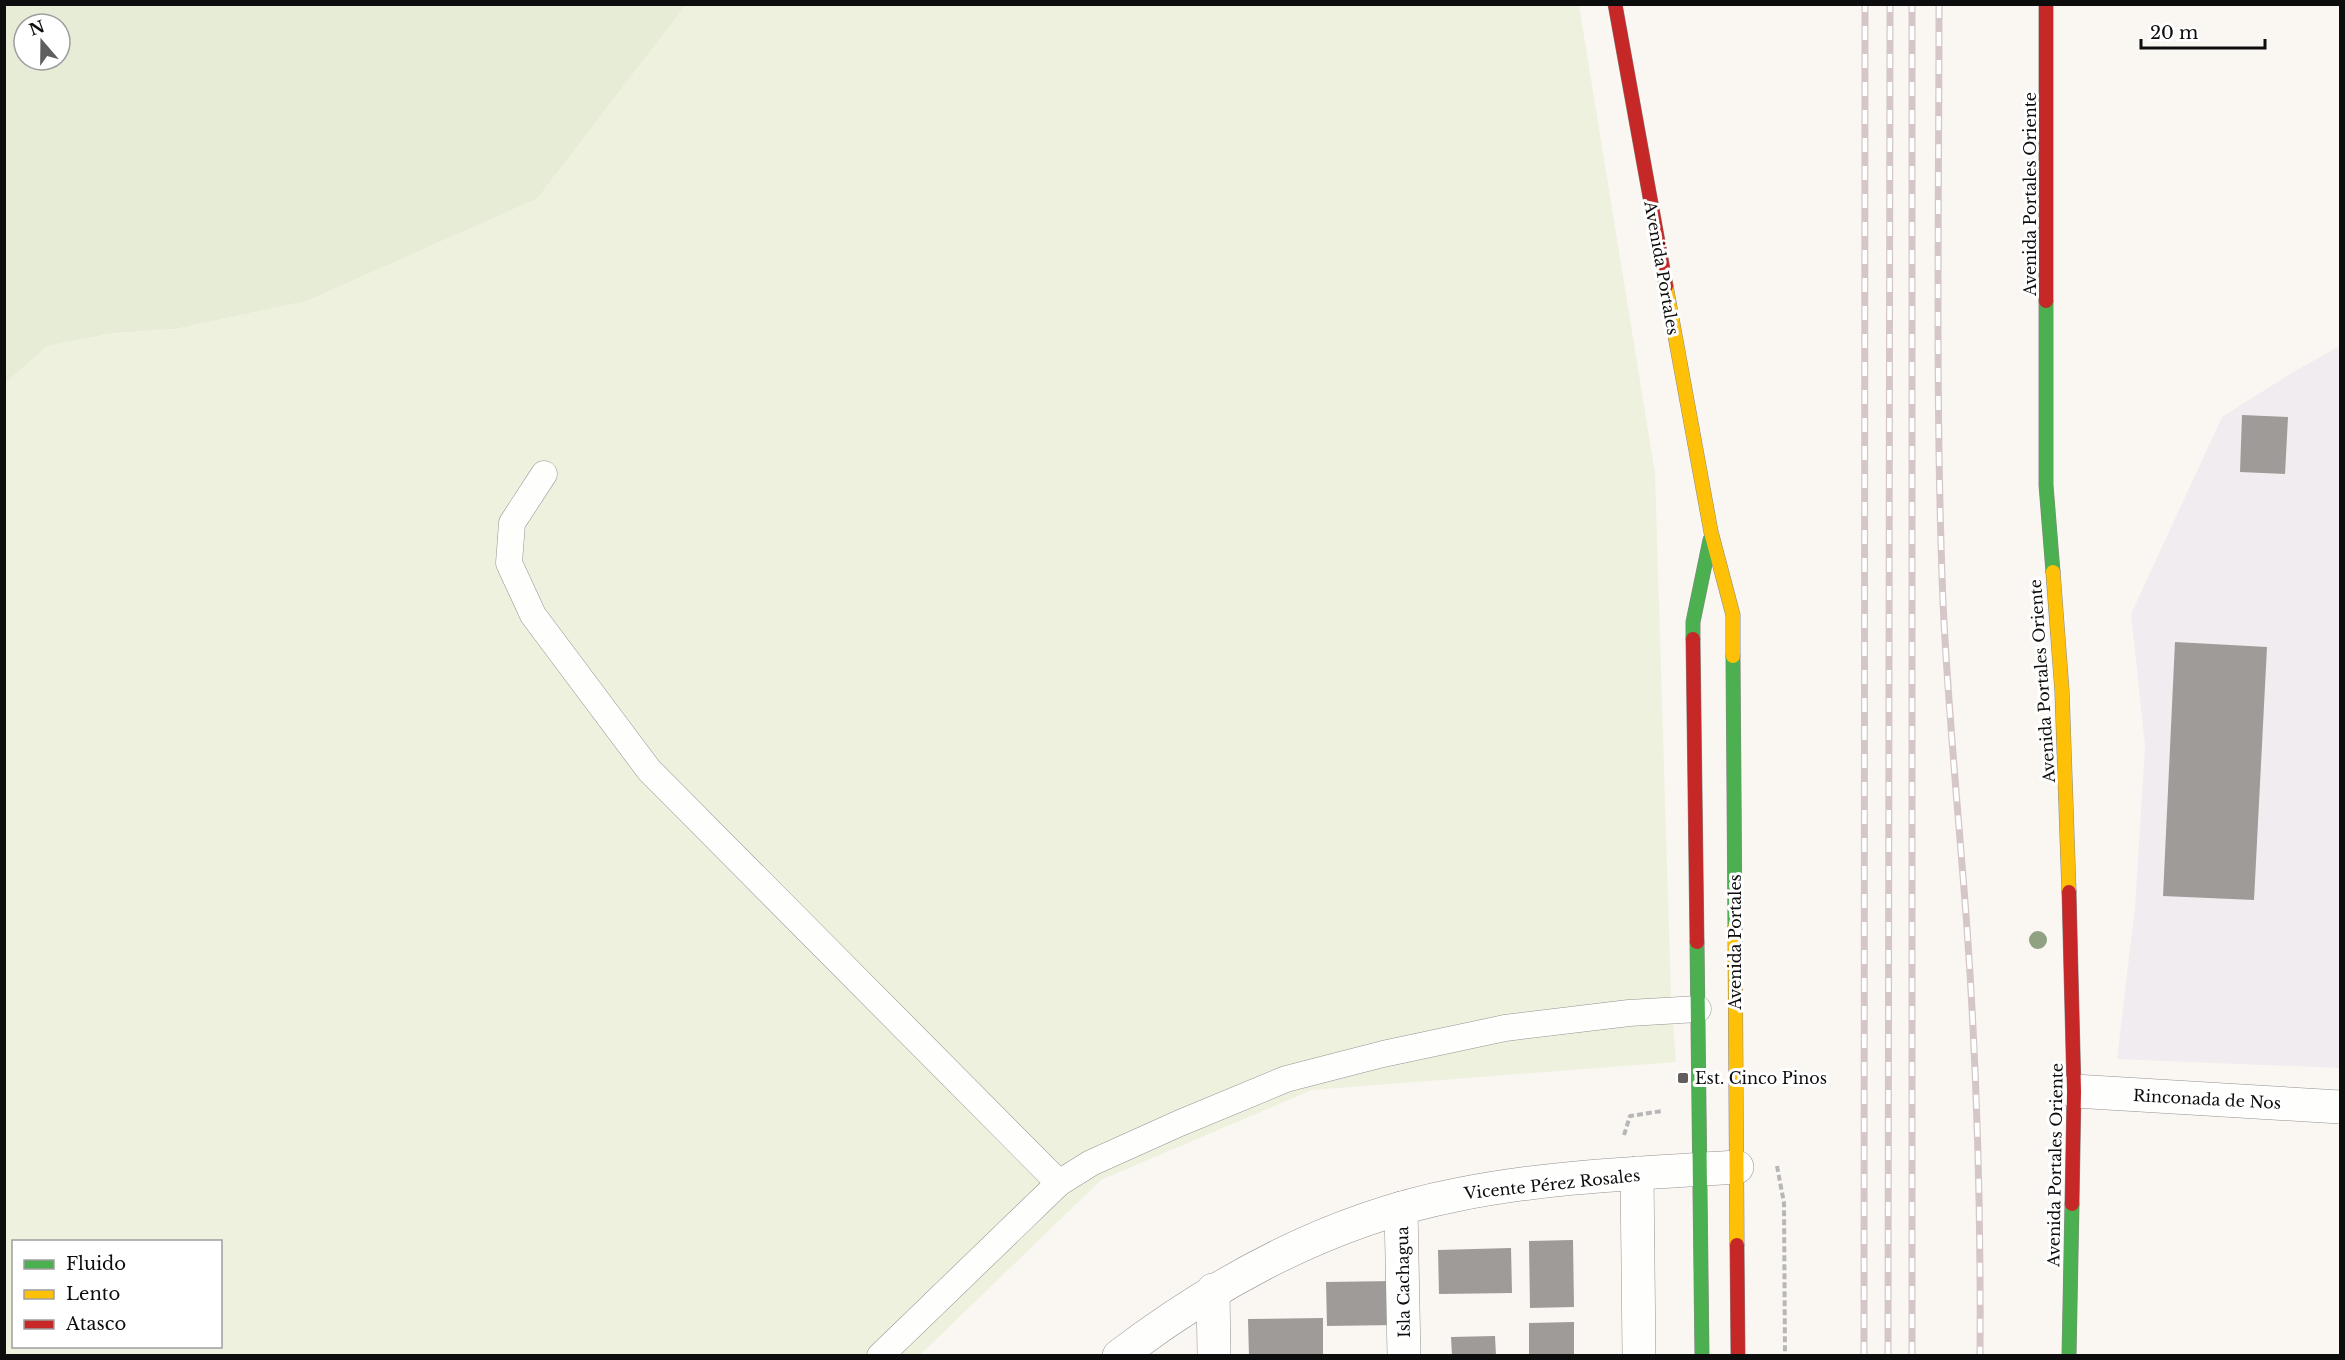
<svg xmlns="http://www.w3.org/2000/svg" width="2345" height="1360" viewBox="0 0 2345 1360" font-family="'Libre Baskerville',serif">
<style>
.industrial{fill:#f1ecef}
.green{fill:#e7ecd6;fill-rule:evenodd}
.pitch{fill:#eff1df;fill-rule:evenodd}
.building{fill:#9e9b98}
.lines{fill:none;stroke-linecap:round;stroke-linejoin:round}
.lane-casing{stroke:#949291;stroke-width:27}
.street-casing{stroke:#949291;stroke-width:34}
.fast-casing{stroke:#8a8987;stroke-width:15}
.slow-casing{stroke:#8a8987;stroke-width:15}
.jam-casing{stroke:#8a8987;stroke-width:15}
.path{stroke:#b8b7b7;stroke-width:4;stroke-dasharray:6 3;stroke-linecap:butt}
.lane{stroke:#fefefd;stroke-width:26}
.street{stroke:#fefefd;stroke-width:33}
.fast{stroke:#4caf50;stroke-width:14}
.slow{stroke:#ffc107;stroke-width:14}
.jam{stroke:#c62828;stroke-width:14}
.rail-casing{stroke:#d5c7c8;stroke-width:7}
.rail{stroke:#fff;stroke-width:4.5;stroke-dasharray:14;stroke-linecap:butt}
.tree{fill:#90a282}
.poi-dot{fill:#605f5e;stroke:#fff;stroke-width:2}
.labels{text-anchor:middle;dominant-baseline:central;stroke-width:6;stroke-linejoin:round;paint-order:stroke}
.street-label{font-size:16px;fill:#0d0d0d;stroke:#fff}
.poi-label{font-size:16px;fill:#0d0d0d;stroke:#fff;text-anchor:start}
</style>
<rect width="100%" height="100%" fill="#faf7f3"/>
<polygon class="industrial" points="2340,346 2340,1068 2117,1059 2135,907 2145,746 2131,614 2222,417 2293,372"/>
<path class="green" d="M 5,5 L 686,5 L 537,199 L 307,301 L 176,329 L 115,333 L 48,346 L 5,384 ZM 24,24 L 60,24 L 60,60 L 24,60 Z"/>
<path class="pitch" d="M 686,5 L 1579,5 L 1655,473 L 1671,995 L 1676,1062 L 1312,1090 L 1101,1180 L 920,1355 L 5,1355 L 4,384 L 47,346 L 115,333 L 176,329 L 307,301 L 537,199 ZM 14,1242 L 220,1242 L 220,1346 L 14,1346 Z"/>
<g class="building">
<polygon points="2242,415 2288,417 2285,474 2240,472"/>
<polygon points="2175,642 2267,647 2254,900 2163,896"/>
<polygon points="1573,1240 1574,1307 1530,1308 1529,1241"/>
<polygon points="1511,1248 1512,1293 1439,1294 1438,1250"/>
<polygon points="1395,1281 1396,1325 1327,1326 1326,1282"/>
<polygon points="1323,1318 1323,1356 1249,1356 1248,1319"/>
<polygon points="1574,1322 1574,1356 1529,1356 1529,1323"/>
<polygon points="1495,1336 1496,1356 1452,1356 1451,1337"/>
</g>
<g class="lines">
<defs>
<g id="lane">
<polyline points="544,474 512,523 509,563 533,615 649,770 1059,1183"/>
<polyline points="880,1356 1059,1183 1091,1163 1180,1123 1286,1079 1383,1054 1505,1028 1629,1013 1698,1009"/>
</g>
<g id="street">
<polyline points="2074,1091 2340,1107"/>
<polyline points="1637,1173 1639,1356"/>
<polyline points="1401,1208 1404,1356"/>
<polyline points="1213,1290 1214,1356"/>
<path d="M 1119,1356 C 1219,1280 1333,1219 1456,1195 C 1549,1176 1643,1173 1737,1167"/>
</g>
<g id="fast">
<polyline points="2046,301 2046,485 2053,572"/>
<polyline points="1693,639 1693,622 1710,540"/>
<polyline points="1733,656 1735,927"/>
<polyline points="1697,942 1702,1356"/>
<polyline points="2069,1356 2072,1204"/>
</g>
<g id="slow">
<polyline points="1666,286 1711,532 1733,615 1733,656"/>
<polyline points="2053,572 2062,691 2069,892"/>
<polyline points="1735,927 1737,1245"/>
</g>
<g id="jam">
<polyline points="1615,4 1666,286"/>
<polyline points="2046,4 2046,301"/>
<polyline points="1693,639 1697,942"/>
<polyline points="2069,892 2074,1091 2072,1204"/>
<polyline points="1737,1245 1738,1356"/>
</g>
</defs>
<use href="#lane" class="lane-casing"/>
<use href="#street" class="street-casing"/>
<use href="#fast" class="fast-casing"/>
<use href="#slow" class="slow-casing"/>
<use href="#jam" class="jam-casing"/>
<g class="path">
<polyline points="1624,1135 1630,1116 1662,1111"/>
<polyline points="1777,1166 1784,1203 1785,1356"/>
</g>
<use href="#lane" class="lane"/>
<use href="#street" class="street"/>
<use href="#fast" class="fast"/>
<use href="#slow" class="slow"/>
<use href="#jam" class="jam"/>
<defs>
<g id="rail">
<path d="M 1939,4 C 1939,204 1935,403 1943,602 C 1948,711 1959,819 1967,928 C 1977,1070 1981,1213 1980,1356"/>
<polyline points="1864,1356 1865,4"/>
<polyline points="1888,1356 1890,4"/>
<polyline points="1912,1356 1912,4"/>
</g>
</defs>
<use href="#rail" class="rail-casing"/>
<use href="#rail" class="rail"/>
</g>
<circle class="tree" cx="2038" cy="940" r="9"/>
<rect class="poi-dot" x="1677" y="1072" width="12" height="12" rx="3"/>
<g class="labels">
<g class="street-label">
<text transform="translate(2030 194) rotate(-90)">Avenida Portales Oriente</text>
<text transform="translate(1662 268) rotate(80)">Avenida Portales</text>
<text transform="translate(2042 681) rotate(-94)">Avenida Portales Oriente</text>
<text transform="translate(1735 942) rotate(-90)">Avenida Portales</text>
<text transform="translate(2207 1099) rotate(3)">Rinconada de Nos</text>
<text transform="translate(2055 1165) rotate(-89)">Avenida Portales Oriente</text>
<text transform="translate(1552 1184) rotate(-6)">Vicente Pérez Rosales</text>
<text transform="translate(1403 1282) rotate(-91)">Isla Cachagua</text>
</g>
<g class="poi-label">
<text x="1695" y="1078">Est. Cinco Pinos</text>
</g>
</g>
<rect width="2345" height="1360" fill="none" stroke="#0d0d0d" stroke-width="12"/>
<rect x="12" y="1240" width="210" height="108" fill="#ffffff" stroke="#9e9e9e" stroke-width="1.5"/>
<rect x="24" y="1260" width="30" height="9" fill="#4caf50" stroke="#9e9e9e" stroke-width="1.5"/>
<text x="66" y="1270" font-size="18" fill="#0d0d0d">Fluido</text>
<rect x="24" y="1290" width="30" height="9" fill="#ffc107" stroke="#9e9e9e" stroke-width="1.5"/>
<text x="66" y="1300" font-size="18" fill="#0d0d0d">Lento</text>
<rect x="24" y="1320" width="30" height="9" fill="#c62828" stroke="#9e9e9e" stroke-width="1.5"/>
<text x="66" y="1330" font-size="18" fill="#0d0d0d">Atasco</text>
<g transform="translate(42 42) rotate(340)"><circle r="28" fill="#ffffff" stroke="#9e9e9e" stroke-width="1.5"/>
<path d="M0-4.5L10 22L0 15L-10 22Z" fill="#605f5e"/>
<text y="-9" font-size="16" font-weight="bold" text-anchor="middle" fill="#0d0d0d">N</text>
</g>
<path d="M2141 39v9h124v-9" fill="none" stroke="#0d0d0d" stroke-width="3"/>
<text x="2150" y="39" font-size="18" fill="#0d0d0d" stroke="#ffffff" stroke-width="4.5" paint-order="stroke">20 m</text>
</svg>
